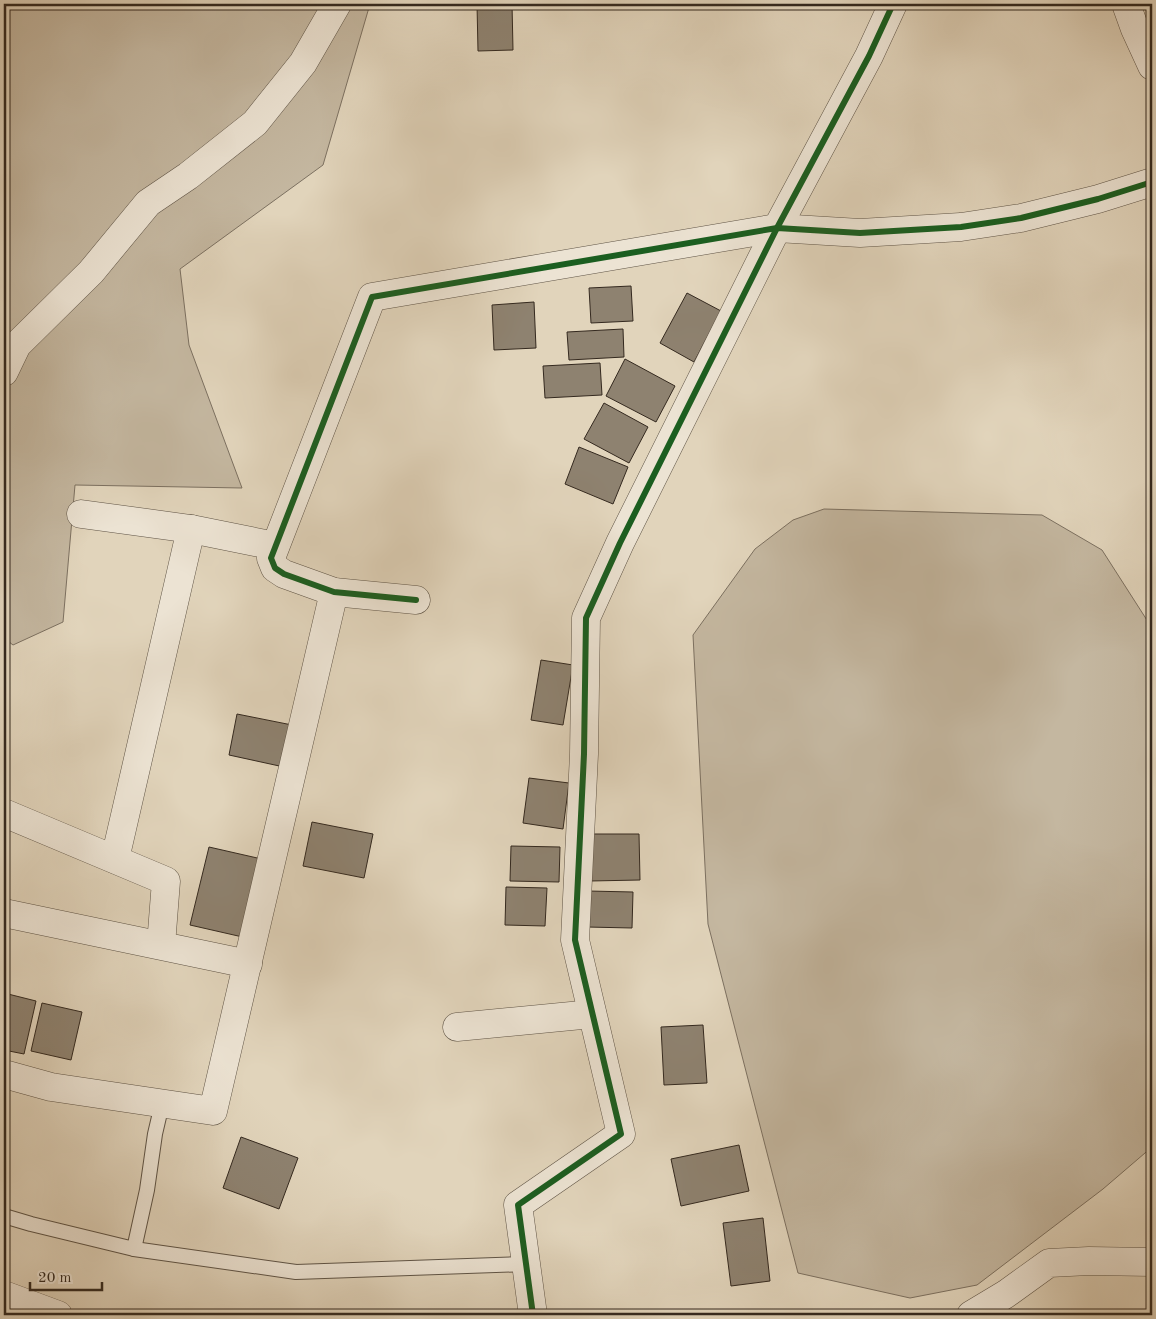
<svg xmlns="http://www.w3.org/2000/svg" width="1156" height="1319" viewBox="0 0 1156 1319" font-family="'Old Standard TT',serif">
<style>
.green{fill:#c4b7a0;stroke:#7c7060}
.building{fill:#8e8270;stroke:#34291f}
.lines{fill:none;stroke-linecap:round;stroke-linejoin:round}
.lane-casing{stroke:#5f5446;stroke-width:16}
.street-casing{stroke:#5f5446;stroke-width:29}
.lane{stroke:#ece3d3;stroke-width:14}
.street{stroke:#ece3d3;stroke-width:28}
.cycleway-casing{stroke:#ece3d3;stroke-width:9}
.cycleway{stroke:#1b5e20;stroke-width:6}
</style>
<rect width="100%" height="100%" fill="#e1d4bb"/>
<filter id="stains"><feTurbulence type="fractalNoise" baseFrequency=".004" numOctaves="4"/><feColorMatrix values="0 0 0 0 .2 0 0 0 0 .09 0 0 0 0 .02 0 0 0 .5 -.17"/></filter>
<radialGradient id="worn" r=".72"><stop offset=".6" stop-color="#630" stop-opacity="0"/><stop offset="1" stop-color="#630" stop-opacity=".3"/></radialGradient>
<g class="green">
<polygon points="4,4 370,4 323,165 180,269 189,345 242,488 75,485 63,622 13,645 4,638"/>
<polygon points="824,509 1042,515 1102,550 1152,628 1152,1147 1103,1189 977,1285 910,1298 798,1273 708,924 693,635 755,549 793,520"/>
</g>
<g class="building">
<polygon points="477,4 512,4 513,50 478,51"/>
<polygon points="980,4 999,4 993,9"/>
<polygon points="631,286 633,321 591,323 589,288"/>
<polygon points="687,293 721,311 694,362 660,343"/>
<polygon points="534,302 536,348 494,350 492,305"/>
<polygon points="623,329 624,357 569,360 567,332"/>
<polygon points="625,359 675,386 656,422 606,396"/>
<polygon points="600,363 602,395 545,398 543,366"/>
<polygon points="604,403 648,427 629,463 584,439"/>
<polygon points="579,447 628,467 613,504 565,484"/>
<polygon points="541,660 573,665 563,725 531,720"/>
<polygon points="237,714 292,725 284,767 229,755"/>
<polygon points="529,778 569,783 563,829 523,823"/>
<polygon points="312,822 373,834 364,878 303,866"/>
<polygon points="4,829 9,831 4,844"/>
<polygon points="589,834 639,834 640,880 590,881"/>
<polygon points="511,846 560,847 559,882 510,881"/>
<polygon points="209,847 266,860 247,938 190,925"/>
<polygon points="506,887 547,888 545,926 505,925"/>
<polygon points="588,891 633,892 632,928 587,927"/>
<polygon points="4,993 36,1001 24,1054 4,1050"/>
<polygon points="42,1003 82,1012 71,1060 31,1051"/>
<polygon points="703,1025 707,1083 664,1085 661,1027"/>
<polygon points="241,1137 298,1158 279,1209 223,1188"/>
<polygon points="739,1145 749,1191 681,1206 671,1159"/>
<polygon points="763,1218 770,1281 731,1286 723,1223"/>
<polygon points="1152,1223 1152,1240 1149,1240"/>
</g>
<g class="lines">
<defs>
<g id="lane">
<polyline points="4,1216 31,1224 134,1249 147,1190 155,1134 162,1104"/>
<polyline points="134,1249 296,1272 526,1264"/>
</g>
<g id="street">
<polyline points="1126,4 1135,29 1152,66"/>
<polyline points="4,372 17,345 91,272 148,203 188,176 255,123 303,63 337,4"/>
<polyline points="81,514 191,529 275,546"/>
<polyline points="416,600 334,592 284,574 275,568 271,558 372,297 777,228 860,233 961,227 1021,218 1098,199 1152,182"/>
<polyline points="4,813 166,881 161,945"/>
<polyline points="115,859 191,529"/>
<polyline points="4,913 248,964"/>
<polyline points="457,1027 592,1014"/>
<polyline points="4,1074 51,1087 213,1111 334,592"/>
<polyline points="4,1295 58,1315"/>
<polyline points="533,1315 518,1205 621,1134 575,940 584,754 586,618 620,543 777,228 869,56 893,4"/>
<polyline points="971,1315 1006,1294 1049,1263 1089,1261 1152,1262"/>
</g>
</defs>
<use href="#lane" class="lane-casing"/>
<use href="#street" class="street-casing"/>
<use href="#lane" class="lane"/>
<use href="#street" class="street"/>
<defs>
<g id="cycleway">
<polyline points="416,600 334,592 284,574 275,568 271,558 372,297 777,228 860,233 961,227 1021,218 1098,199 1152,182"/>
<polyline points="533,1315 518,1205 621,1134 575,940 584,754 586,618 620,543 777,228 869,56 893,4"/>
</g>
</defs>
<use href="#cycleway" class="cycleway-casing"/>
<use href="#cycleway" class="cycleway"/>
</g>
<rect width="1156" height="1319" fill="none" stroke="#e1d4bb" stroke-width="20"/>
<rect x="5" y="5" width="1146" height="1309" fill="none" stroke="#34291f" stroke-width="2.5"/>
<rect x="10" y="10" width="1136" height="1299" fill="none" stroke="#34291f"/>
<path d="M30 1282v8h72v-8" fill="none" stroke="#34291f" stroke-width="2.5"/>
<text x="38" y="1282" font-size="15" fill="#34291f" stroke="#ece3d3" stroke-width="4" paint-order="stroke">20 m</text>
<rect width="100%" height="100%" filter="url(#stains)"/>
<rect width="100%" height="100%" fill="url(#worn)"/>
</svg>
